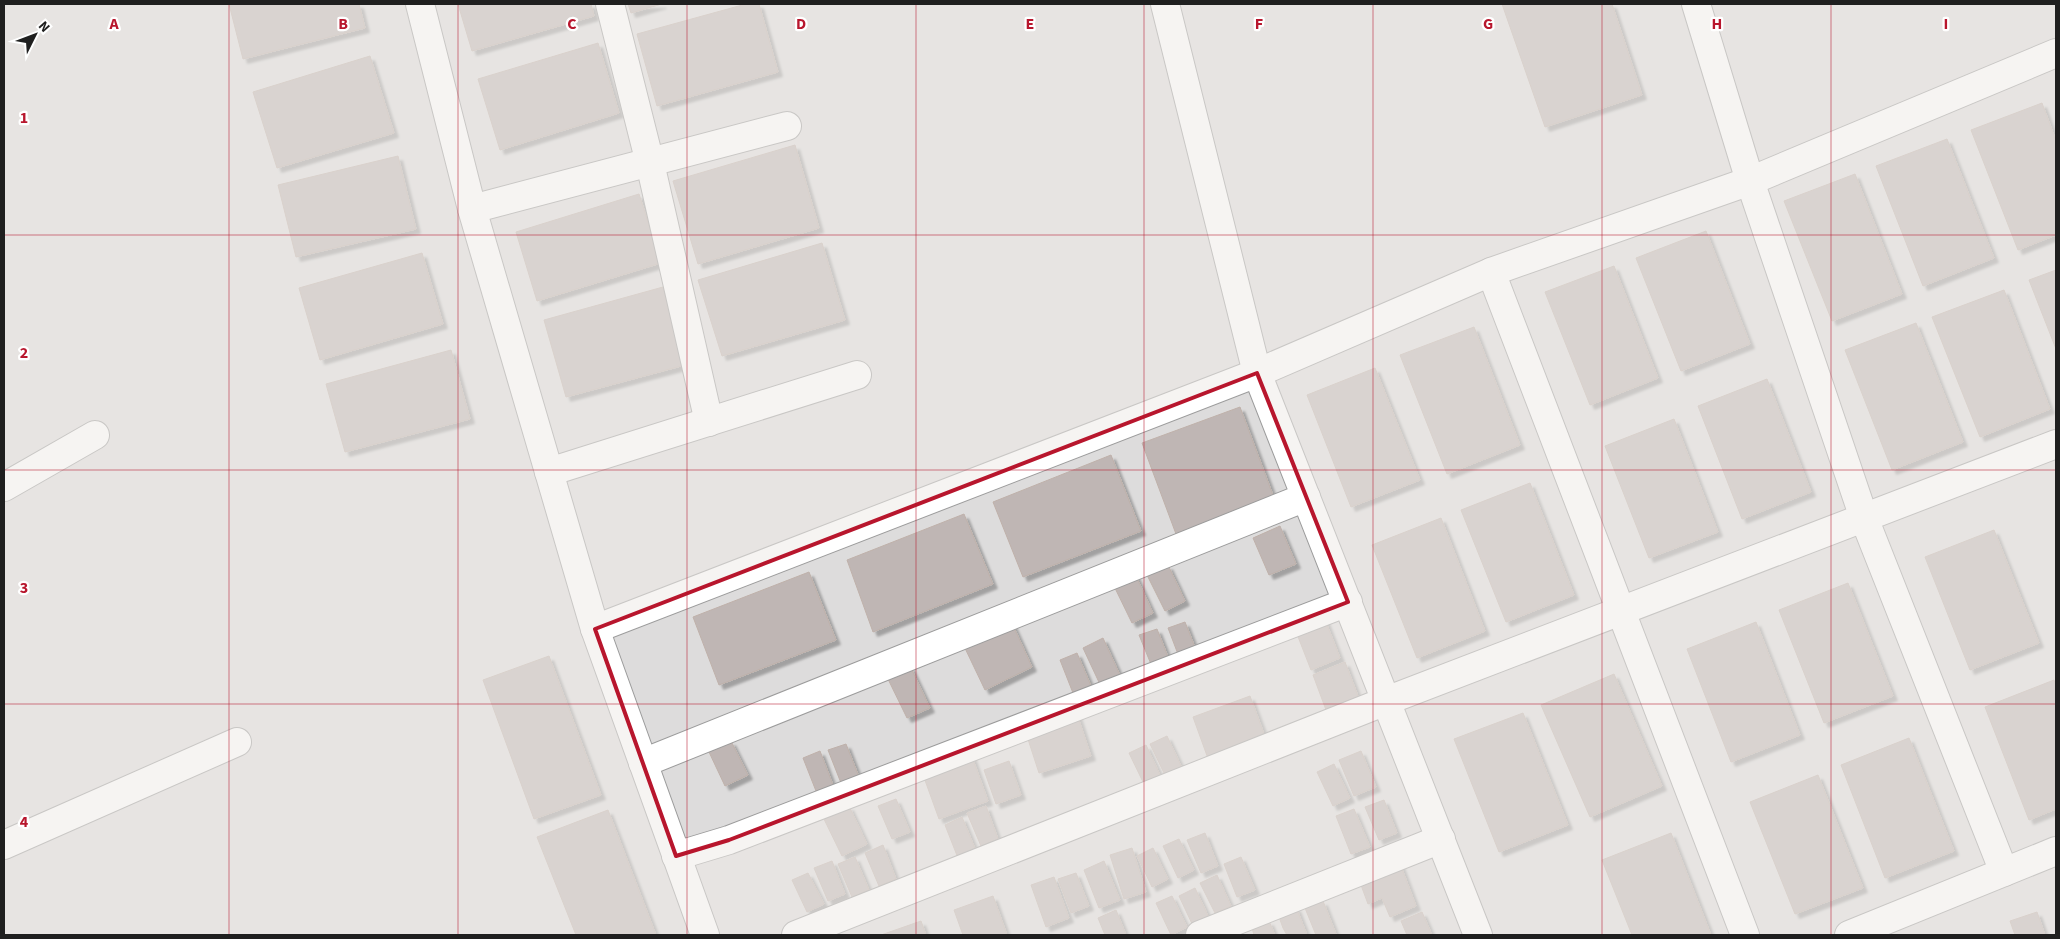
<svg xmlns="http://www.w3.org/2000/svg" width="2060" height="939" viewBox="0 0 2060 939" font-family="'Source Sans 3',sans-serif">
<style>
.residential{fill:#dddcdc}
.building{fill:#bfb6b4;stroke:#bfb1aa;filter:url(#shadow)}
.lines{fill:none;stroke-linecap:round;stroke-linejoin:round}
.minor-casing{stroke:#9c9c9c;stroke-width:30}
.minor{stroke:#fff;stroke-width:28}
.marked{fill:none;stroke:#b8162d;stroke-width:4;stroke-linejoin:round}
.grid{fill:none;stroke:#b8162d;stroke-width:1;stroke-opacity:0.55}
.grid-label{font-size:16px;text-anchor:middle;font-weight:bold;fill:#b8162d;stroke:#fff;stroke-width:4.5;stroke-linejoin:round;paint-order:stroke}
</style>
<defs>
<filter id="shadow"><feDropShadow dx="4.5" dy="4.5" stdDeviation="1" flood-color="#0004"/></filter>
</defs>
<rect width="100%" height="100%" fill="#efebe7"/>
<rect class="residential" x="4" y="4" width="2052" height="931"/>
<g class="building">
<polygon points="229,4 359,4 365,28 243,59"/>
<polygon points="458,4 591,4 594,16 472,51"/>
<polygon points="628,4 662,4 631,13"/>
<polygon points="746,4 759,4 778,72 657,106 637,34"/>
<polygon points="1502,4 1612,4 1642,95 1545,127"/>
<polygon points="598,43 619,113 500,150 478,79"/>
<polygon points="370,56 394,133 277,168 253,92"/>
<polygon points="2042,103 2056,141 2056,235 2018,250 1971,130"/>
<polygon points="1947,139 1994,258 1923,286 1876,166"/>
<polygon points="795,145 819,228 698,264 673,181"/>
<polygon points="398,156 416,229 296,257 278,185"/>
<polygon points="1855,174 1902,294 1832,321 1784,201"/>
<polygon points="639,194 661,263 537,301 516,232"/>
<polygon points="1706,231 1750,344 1681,371 1636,258"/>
<polygon points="822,243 845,320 722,356 698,280"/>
<polygon points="422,253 443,324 320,360 299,288"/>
<polygon points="1614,266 1658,378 1590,405 1545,292"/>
<polygon points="2056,270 2056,349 2029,280"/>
<polygon points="663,287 685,365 566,397 544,320"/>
<polygon points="2004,290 2050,409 1980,437 1932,317"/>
<polygon points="1916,323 1963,442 1892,470 1845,350"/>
<polygon points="1474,327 1520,445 1447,474 1400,355"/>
<polygon points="451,350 470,419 345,452 326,384"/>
<polygon points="1375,368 1420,480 1351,507 1307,395"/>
<polygon points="1767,379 1811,492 1742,519 1698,406"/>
<polygon points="1240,407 1274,498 1176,534 1142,443"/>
<polygon points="1674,419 1718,532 1649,558 1605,446"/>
<polygon points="1111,455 1141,531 1023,577 993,502"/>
<polygon points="1530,483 1574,595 1506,622 1461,510"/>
<polygon points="964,514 993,584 873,632 847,560"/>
<polygon points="1441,518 1485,631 1417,658 1372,545"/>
<polygon points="1280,526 1296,564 1269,575 1253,538"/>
<polygon points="1994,530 2039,643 1970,670 1925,557"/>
<polygon points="1168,565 1185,601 1165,611 1147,575"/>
<polygon points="809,572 836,640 719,685 693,617"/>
<polygon points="1135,574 1153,613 1132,623 1113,584"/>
<polygon points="1848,583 1893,696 1824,723 1779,610"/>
<polygon points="1324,617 1340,658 1311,670 1295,629"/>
<polygon points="1011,621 1032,667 985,690 963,644"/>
<polygon points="1185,622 1198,655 1181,662 1168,628"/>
<polygon points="1756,622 1800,735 1731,762 1687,649"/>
<polygon points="1157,629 1170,662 1153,669 1139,635"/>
<polygon points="1103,638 1124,684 1104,693 1083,648"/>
<polygon points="1077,653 1091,686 1073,693 1060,660"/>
<polygon points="549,656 601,795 534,819 483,680"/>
<polygon points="1345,662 1361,704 1329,718 1313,675"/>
<polygon points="910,666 930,708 907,718 887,677"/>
<polygon points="1614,674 1662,786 1590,817 1541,705"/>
<polygon points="2054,680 2056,686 2056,809 2029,820 1985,707"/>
<polygon points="1250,696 1267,742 1210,764 1193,717"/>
<polygon points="1523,713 1568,825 1499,852 1454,739"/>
<polygon points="1077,714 1091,756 1039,773 1025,730"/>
<polygon points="1167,736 1182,768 1165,775 1150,744"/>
<polygon points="1909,738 1954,851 1885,878 1841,765"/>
<polygon points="731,741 748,775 725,786 709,752"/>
<polygon points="846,744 859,777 841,783 828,750"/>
<polygon points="1146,745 1161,777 1144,784 1129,753"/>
<polygon points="820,751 833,785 816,791 803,758"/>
<polygon points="1361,751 1376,787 1354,796 1339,760"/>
<polygon points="971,754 988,801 939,819 922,772"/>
<polygon points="1009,761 1021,795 996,804 984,770"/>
<polygon points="1334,764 1350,798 1333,806 1317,772"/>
<polygon points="1818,775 1863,888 1795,914 1750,802"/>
<polygon points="896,799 910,832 892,839 878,806"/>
<polygon points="1384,800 1397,833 1379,840 1365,807"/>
<polygon points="849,806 867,844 842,856 823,817"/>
<polygon points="986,806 998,839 981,846 967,813"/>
<polygon points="1354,809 1370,847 1351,854 1336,816"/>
<polygon points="608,810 656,935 576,935 537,837"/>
<polygon points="962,817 976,851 958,858 945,825"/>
<polygon points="1205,833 1218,866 1201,873 1187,840"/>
<polygon points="1671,833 1711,935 1632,935 1602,860"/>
<polygon points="1179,839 1194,870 1178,878 1163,846"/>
<polygon points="883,845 896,879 879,886 865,853"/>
<polygon points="1132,848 1146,892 1124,899 1110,855"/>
<polygon points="1153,848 1168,879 1152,887 1137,856"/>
<polygon points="855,857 869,890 852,897 838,864"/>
<polygon points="1241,857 1255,890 1237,897 1224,864"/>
<polygon points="832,861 845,894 828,901 814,868"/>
<polygon points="1104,861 1120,900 1099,908 1084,870"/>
<polygon points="1399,861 1416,906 1390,917 1382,898 1368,904 1358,877"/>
<polygon points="808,873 824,904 807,912 792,880"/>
<polygon points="1076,873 1089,906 1071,913 1058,879"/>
<polygon points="1217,875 1231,906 1215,913 1200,883"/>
<polygon points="1054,877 1069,918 1046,927 1031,885"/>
<polygon points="1195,888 1210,920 1194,928 1179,896"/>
<polygon points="993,896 1007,935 963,935 954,910"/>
<polygon points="1172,896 1187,927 1171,935 1156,903"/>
<polygon points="1323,901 1336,934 1334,935 1316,935 1305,908"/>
<polygon points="1296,907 1307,935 1287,935 1283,928 1278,914"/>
<polygon points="1116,910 1126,935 1105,935 1098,918"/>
<polygon points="1422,912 1432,935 1407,935 1401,921"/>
<polygon points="2037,912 2045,935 2015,935 2010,921"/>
<polygon points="921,921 926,935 881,935"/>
<polygon points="1269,921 1275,935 1254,935 1252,928"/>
</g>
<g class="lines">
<defs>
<g id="minor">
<polyline points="420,4 472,209 595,629 705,935"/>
<polyline points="610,4 650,163 709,422"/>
<polyline points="1165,4 1257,373 1478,935"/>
<polyline points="1696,4 1750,181 1864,518 2004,872"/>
<polyline points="472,209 787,126"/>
<polyline points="1491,272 1745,935"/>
<polyline points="549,472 857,375"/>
<polyline points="4,487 95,435"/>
<polyline points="595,629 1257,373 1491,272 1750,181 2056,53"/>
<polyline points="643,763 1306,497"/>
<polyline points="4,845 237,742"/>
<polyline points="676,856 729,840 1348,602"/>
<polyline points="796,935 1386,701 2056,444"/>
<polyline points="1200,935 1441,839"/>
<polyline points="1849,935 2056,851"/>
</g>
</defs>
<use href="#minor" class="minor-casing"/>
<use href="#minor" class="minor"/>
</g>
<path d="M0 0H2060V939H0ZM 1257,373 L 1348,602 L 729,840 L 676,856 L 595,629 Z" fill="#efebe7" fill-opacity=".55" fill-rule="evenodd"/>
<path class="marked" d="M 1257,373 L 1348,602 L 729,840 L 676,856 L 595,629 Z"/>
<path class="grid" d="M 229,4 L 229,935M 458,4 L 458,935M 687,4 L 687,935M 916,4 L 916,935M 1144,4 L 1144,935M 1373,4 L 1373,935M 1602,4 L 1602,935M 1831,4 L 1831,935M 4,235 L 2056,235M 4,470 L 2056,470M 4,704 L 2056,704"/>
<g class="grid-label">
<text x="114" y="29">A</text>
<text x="343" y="29">B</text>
<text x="572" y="29">C</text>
<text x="801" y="29">D</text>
<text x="1030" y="29">E</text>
<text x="1259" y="29">F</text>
<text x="1488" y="29">G</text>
<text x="1717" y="29">H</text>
<text x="1946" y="29">I</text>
<text x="24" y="123">1</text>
<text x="24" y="358">2</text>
<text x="24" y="593">3</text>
<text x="24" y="827">4</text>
</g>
<rect width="2060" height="939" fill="none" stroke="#1f1f1f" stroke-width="10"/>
<g transform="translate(35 35) rotate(48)" stroke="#ffffff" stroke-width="4" paint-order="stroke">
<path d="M0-4L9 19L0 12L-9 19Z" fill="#1f1f1f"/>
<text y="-8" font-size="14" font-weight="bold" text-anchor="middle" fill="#1f1f1f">N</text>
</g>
</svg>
